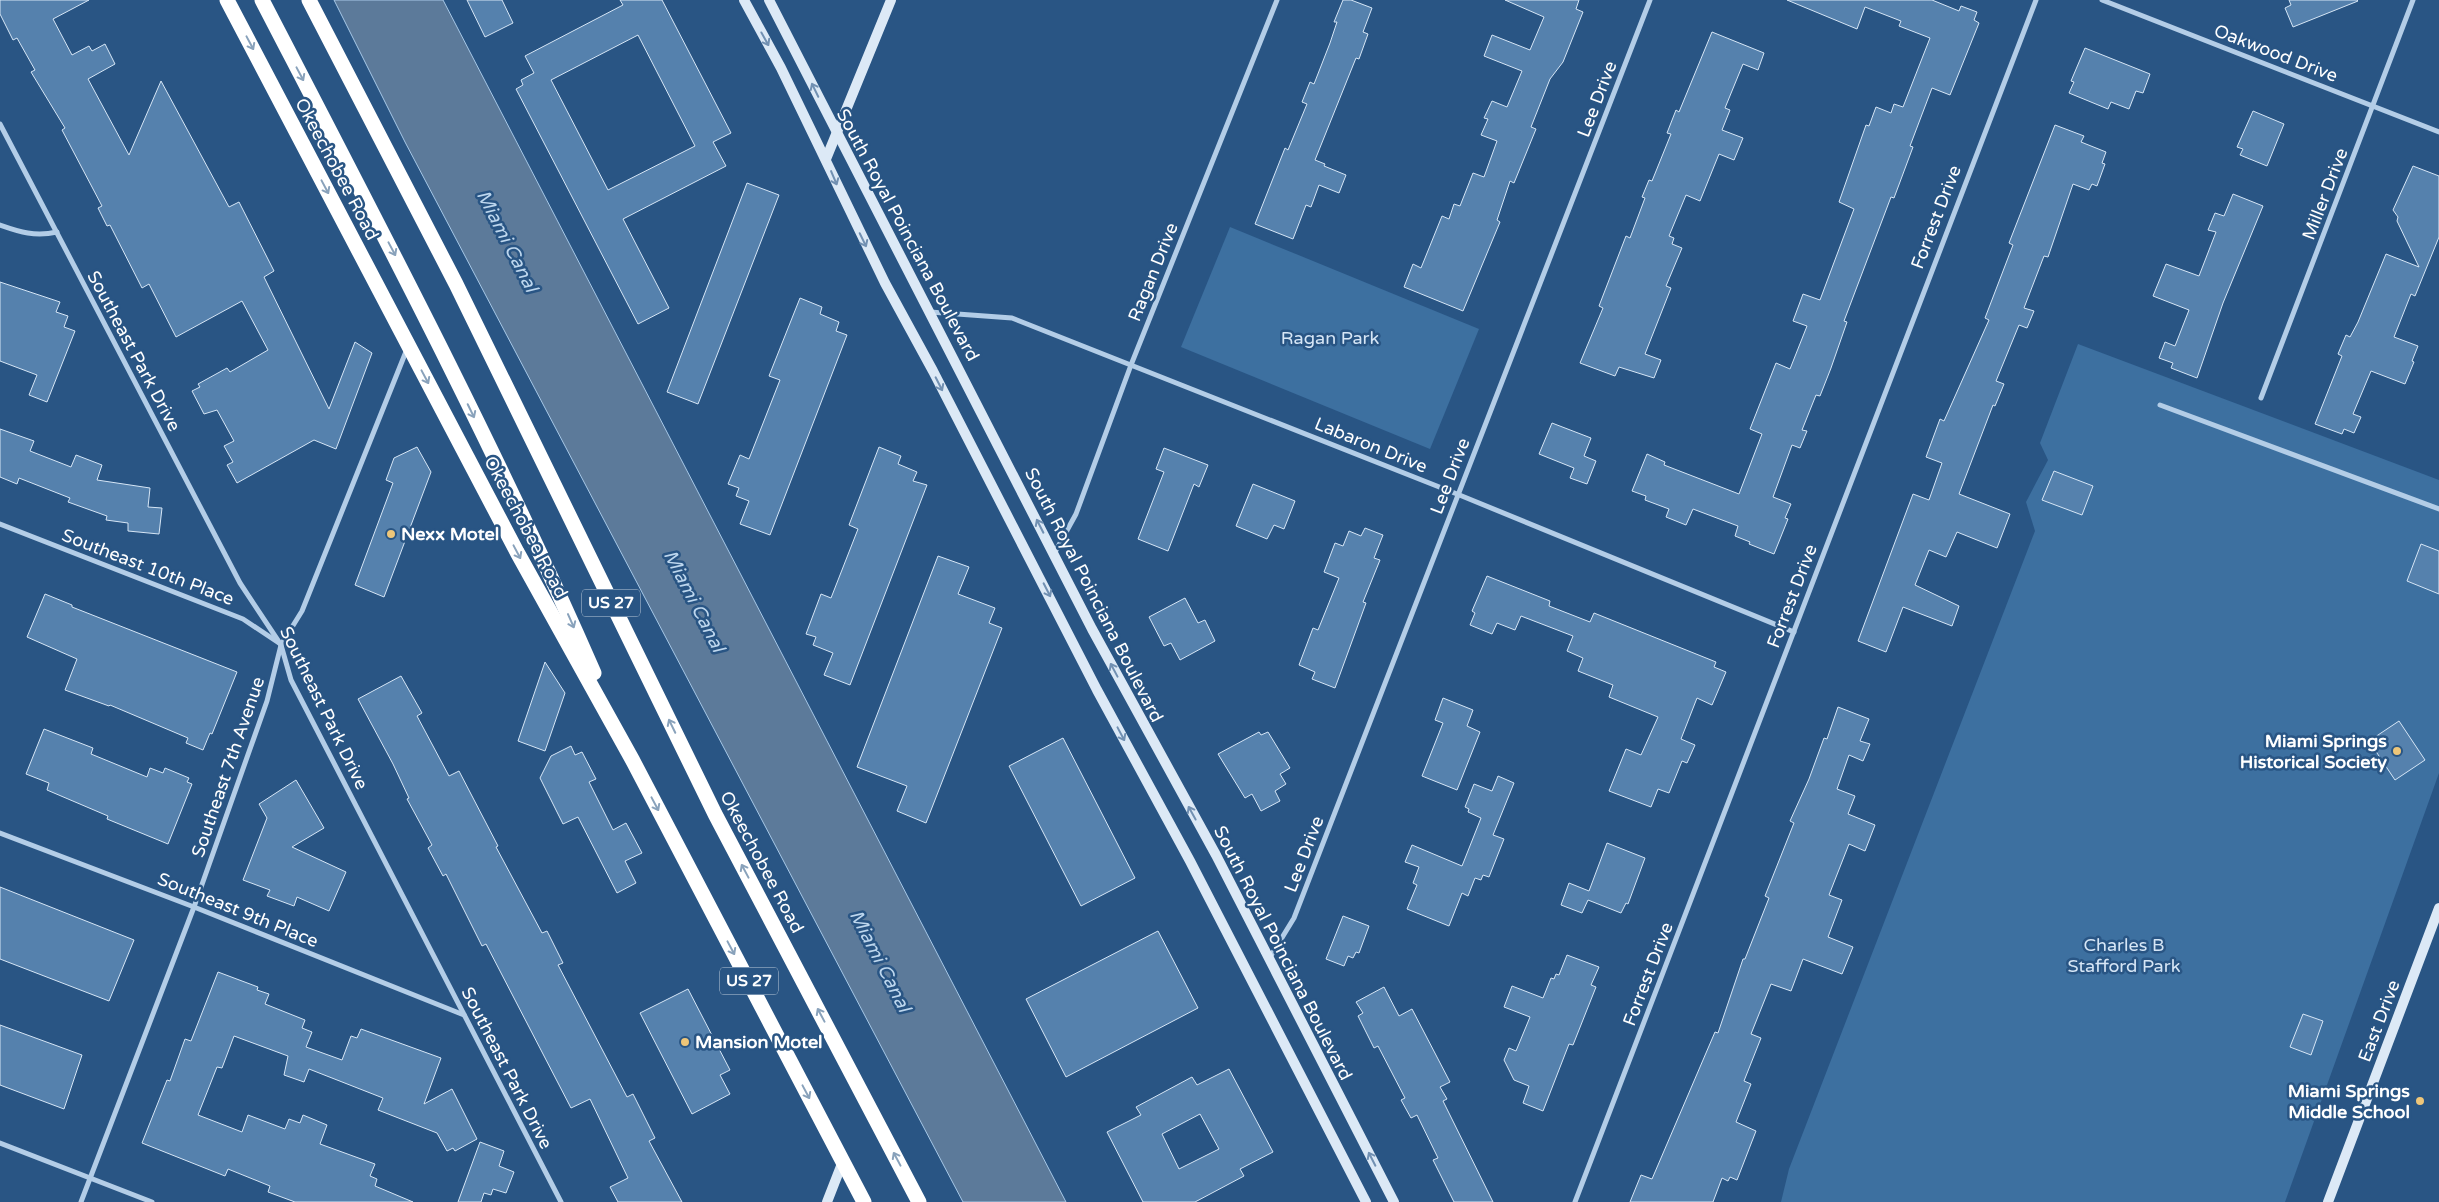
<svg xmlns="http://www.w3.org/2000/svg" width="2439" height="1202" viewBox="0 0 2439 1202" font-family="'Varela Round',sans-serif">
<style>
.green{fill:#3d70a0}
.water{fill:#5c7a9a;stroke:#a7c8e7}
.building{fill:#5581ad;stroke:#d6e6f6;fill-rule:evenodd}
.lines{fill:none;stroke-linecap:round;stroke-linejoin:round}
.street{stroke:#b3cde7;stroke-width:5}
.secondary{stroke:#dce9f6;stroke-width:10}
.highway{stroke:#fff;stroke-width:15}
.oneway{stroke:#7190b2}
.oneway2{stroke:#89a2bb}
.poi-dot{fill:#eec679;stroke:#295584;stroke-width:2}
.labels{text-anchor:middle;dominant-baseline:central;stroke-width:5;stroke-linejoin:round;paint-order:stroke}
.shield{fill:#295584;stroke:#bfccda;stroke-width:1}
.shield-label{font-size:16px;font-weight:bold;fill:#fff}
.street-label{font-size:18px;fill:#fff;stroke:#295584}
.park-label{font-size:18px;fill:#d6e6f6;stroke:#295584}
.poi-label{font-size:18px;font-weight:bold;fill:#fff;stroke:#295584;text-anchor:start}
.water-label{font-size:19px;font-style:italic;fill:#bed7ee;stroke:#295584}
</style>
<rect width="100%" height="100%" fill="#295584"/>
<g class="green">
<polygon points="1230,227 1479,329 1430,449 1181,347"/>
<polygon points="2078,344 2439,480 2439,773 2285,1202 1781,1202 1789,1169 2035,531 2026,502 2048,460 2040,443"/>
</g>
<polygon class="water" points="334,0 443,0 1066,1202 963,1202 405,142"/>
<g class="building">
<polygon points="0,0 89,0 53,19 72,55 89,46 92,51 105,44 115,64 88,79 129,155 161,81 229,207 239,202 274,271 264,277 329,409 355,342 372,353 336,449 314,440 237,483 227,465 233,462 224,446 234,441 217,410 204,414 192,391 200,387 198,384 227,368 230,372 268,350 242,301 176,337 149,284 142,288 110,225 107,226 98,208 102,206 62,130 65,128 31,72 35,70 17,38 13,40 0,14"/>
<polygon points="467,0 502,0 513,23 485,37"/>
<path d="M 620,0 L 662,0 L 731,133 L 713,142 L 726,166 L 623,219 L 669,308 L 638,324 L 516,89 L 523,85 L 521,80 L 534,73 L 525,56 L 623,5 ZM 638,35 L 695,146 L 608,190 L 551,80 Z"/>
<polygon points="1343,0 1351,0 1372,8 1363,32 1368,34 1359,59 1356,58 1315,160 1325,164 1324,166 1346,175 1339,193 1319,185 1311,207 1306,205 1293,239 1255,224 1285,148 1288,150 1307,104 1302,102 1310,82 1314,84 1330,43 1337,22 1334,22"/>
<polygon points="1505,0 1579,0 1576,9 1583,12 1563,62 1550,79 1531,127 1536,129 1514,183 1510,181 1497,220 1500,222 1463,311 1404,287 1413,264 1421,268 1442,216 1449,219 1454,204 1460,206 1473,173 1484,177 1497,141 1481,135 1488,119 1484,118 1492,101 1507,107 1522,71 1484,56 1492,35 1530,50 1544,17"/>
<polygon points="1787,0 1932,0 1959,11 1961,6 1977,12 1974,20 1979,23 1950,95 1932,88 1910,146 1913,147 1894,198 1891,197 1844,321 1847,322 1831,368 1820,396 1816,395 1802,430 1807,431 1800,448 1792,445 1773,497 1791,504 1785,518 1788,519 1774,554 1749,544 1750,542 1735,536 1738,526 1693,509 1686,525 1666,517 1669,509 1645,500 1646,496 1632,491 1647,454 1665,462 1664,465 1739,494 1762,434 1750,429 1776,363 1790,369 1807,326 1793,321 1803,294 1820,300 1854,209 1839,202 1866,125 1869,126 1876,107 1891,113 1894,104 1903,107 1930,38 1899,26 1901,21 1865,7 1857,29"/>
<polygon points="2289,0 2357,0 2358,1 2293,27 2285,8 2291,5"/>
<polygon points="1712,32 1764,53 1758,70 1743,64 1725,108 1730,110 1722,130 1743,138 1734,160 1719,154 1700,201 1686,195 1669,236 1674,238 1672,244 1682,248 1666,286 1671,288 1645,354 1661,360 1654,378 1619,367 1615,376 1580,363 1603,308 1599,306 1626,236 1630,238 1645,198 1642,197 1649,180 1652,181 1671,134 1667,133 1676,110 1679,112"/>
<polygon points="2085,48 2150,74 2143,93 2136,91 2129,109 2111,102 2108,109 2069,93 2074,82 2071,81"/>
<polygon points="2253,111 2284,124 2267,166 2240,155 2243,149 2237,147"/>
<polygon points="2055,125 2084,136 2081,142 2106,152 2102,163 2105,164 2097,186 2092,184 2089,190 2073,184 2048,257 2044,256 2024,308 2034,311 2027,328 2019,325 1996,381 2004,384 1995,406 1993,405 1959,494 2010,514 1997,548 1957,532 1946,557 1929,550 1915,585 1959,606 1952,626 1903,607 1886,652 1858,641 1913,494 1929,500 1942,463 1926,457 1940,419 1944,421 1989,320 1985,318 2013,245 2009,243"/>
<polygon points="2413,166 2439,176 2439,237 2415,296 2411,294 2394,337 2418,346 2412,361 2414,362 2405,384 2371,371 2353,414 2361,417 2354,433 2344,429 2342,434 2315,424 2342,356 2338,354 2346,335 2350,337 2358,322 2386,254 2419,267 2397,221 2398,217 2393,210"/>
<polygon points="747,183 779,195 698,404 667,392"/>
<polygon points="2233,194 2263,206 2223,303 2197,378 2171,368 2173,363 2159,358 2165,342 2175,346 2189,310 2153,296 2166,264 2199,276 2216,232 2208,230 2215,213 2224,216"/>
<polygon points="0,282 60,302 56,312 68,316 64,327 75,331 47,402 29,395 37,375 0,361"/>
<polygon points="800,298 822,307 820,314 839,322 836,331 847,335 770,535 740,524 749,501 736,496 739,488 728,484 740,455 749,459 780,380 769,376"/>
<polygon points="1552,423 1591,438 1584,456 1596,461 1587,484 1570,478 1574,468 1539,454"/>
<polygon points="0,429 34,441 30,451 71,467 76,455 102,465 97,480 150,488 148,507 162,508 159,534 128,531 128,523 106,520 107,516 68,502 70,498 19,478 17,484 0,477"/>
<polygon points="417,447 431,472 384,597 355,585 393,483 386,480 394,458"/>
<polygon points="879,447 901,456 898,464 917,472 913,481 927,485 850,685 824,675 833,653 813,645 816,637 806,634 821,594 831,598 858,529 849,525"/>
<polygon points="1164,448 1208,465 1199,487 1194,484 1168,551 1138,539 1164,472 1156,469"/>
<polygon points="2054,471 2093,486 2082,515 2042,500"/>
<polygon points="1253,484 1295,501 1284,529 1274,525 1267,539 1236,526"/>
<polygon points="1365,528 1383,535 1374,558 1380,560 1363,602 1366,603 1335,688 1312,679 1315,672 1299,665 1313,628 1318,630 1339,578 1324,572 1335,543 1343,546 1349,531 1361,536"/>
<polygon points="2421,544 2439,551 2439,594 2407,581"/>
<polygon points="938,556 969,567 958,594 995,608 989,623 1002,628 926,823 897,811 907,786 857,767"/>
<polygon points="1487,576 1550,601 1549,606 1590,622 1594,613 1716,662 1714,667 1726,672 1712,705 1697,698 1681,739 1695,745 1687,763 1682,761 1669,793 1658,789 1651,807 1609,791 1626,749 1641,755 1658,717 1609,697 1613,685 1578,671 1583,658 1567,651 1573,636 1521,616 1515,630 1497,623 1492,634 1470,625 1475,613 1472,611"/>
<polygon points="45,594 72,605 72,607 237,672 212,734 210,733 203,750 186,743 188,738 110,705 109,706 65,690 77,659 27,637"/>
<polygon points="1185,598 1198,623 1205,620 1215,641 1180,660 1171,643 1164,646 1149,617"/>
<polygon points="545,662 565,693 545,751 518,741"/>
<polygon points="401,676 422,713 417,716 449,776 459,771 498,846 496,847 542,933 547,931 563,963 558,965 627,1097 633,1094 655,1138 649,1141 682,1202 618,1202 610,1187 628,1178 590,1099 571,1108 486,944 482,946 446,874 443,876 428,848 432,845 407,799 409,798 393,764 358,699"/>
<polygon points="1443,698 1473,710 1467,726 1480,732 1457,790 1422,776 1443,723 1435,720"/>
<polygon points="1838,707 1869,719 1860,741 1870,744 1863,761 1849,755 1837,789 1855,796 1848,814 1875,825 1865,851 1849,844 1829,895 1842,900 1828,937 1853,947 1842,974 1803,959 1791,991 1771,984 1751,1034 1761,1038 1744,1081 1751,1084 1736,1122 1756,1131 1737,1180 1730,1177 1728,1181 1722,1178 1713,1202 1630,1202 1641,1175 1652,1179 1715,1032 1718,1033 1743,959 1745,959 1769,898 1765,896 1794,823 1790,821 1809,779 1824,738 1827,739"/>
<polygon points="2399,721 2425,760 2395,780 2369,741"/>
<polygon points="44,729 93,748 91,754 147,777 150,768 163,773 165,768 189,778 187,782 192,784 168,844 107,819 108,816 47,790 49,783 26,774"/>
<polygon points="1259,732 1261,735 1268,732 1290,768 1280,774 1286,784 1275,791 1280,801 1261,811 1252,794 1245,798 1218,754"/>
<polygon points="1063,738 1135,878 1081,906 1009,766"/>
<polygon points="571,746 575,755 582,752 596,779 589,782 613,830 626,823 642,853 625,861 636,883 617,893 578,817 563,824 540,778 551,756"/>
<polygon points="1498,776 1514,783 1493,835 1504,839 1489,877 1483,875 1481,880 1475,878 1468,896 1462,893 1449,926 1407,909 1417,885 1413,883 1419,867 1405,862 1412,845 1462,866 1481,818 1468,812 1469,809 1465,807 1474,784 1492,791"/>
<polygon points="296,780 324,828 292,847 346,872 329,911 297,897 294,906 267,896 270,890 243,880 267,818 259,804"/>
<polygon points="1607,843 1645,858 1628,904 1626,903 1621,913 1588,900 1582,913 1561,905 1569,883 1589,891"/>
<polygon points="0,887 134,940 109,1001 0,959"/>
<polygon points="1343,916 1369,926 1359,953 1356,952 1353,958 1348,956 1344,966 1326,959"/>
<polygon points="1158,931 1198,1008 1066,1077 1026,999"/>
<polygon points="1567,955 1599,967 1591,985 1596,987 1573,1045 1569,1044 1543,1111 1523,1103 1529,1086 1514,1080 1504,1060 1509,1048 1516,1051 1530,1017 1504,1007 1512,986 1543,998 1551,978 1554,979 1556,974 1559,975"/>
<polygon points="218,972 258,987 257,990 269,994 265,1004 305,1020 302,1028 312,1032 306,1047 342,1060 351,1036 357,1038 361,1029 441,1058 424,1104 452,1089 477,1139 455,1151 453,1148 447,1151 437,1133 378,1110 383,1098 309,1069 304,1082 284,1075 288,1056 234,1036 222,1068 217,1067 198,1115 242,1132 248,1115 285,1129 289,1119 300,1123 303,1115 327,1125 320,1144 375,1164 370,1176 377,1179 375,1186 413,1202 295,1202 268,1192 270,1186 228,1169 225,1176 142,1143 167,1080 170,1081 185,1039 191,1041"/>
<polygon points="1384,987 1399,1016 1412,1009 1450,1082 1440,1087 1447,1099 1443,1101 1493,1202 1454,1202 1433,1160 1438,1158 1417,1115 1411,1118 1401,1100 1405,1098 1378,1046 1374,1048 1358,1016 1363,1013 1356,1002"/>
<polygon points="688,989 730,1070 720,1075 730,1094 692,1114 640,1013"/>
<polygon points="2303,1014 2323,1021 2311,1055 2290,1047"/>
<polygon points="0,1025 82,1055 64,1109 0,1085"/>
<path d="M 1229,1069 L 1273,1152 L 1240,1169 L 1244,1176 L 1195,1202 L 1143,1202 L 1107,1132 L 1141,1115 L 1136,1107 L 1192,1077 L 1197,1085 ZM 1200,1114 L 1219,1149 L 1179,1169 L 1162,1134 Z"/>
<polygon points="480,1142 504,1151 499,1166 514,1172 506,1193 493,1189 491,1195 484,1193 481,1202 458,1202"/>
</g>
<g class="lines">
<g class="street">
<polyline points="2102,0 2439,132"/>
<polyline points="0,124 240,583 281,645 291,680 561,1202"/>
<path d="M 0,225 C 20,232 35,237 57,232"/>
<polyline points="930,312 1012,318 1457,494 1794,632"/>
<polyline points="2261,398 2413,0"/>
<polyline points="2160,405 2439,509"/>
<polyline points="0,524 243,619 279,643"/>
<polyline points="1054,554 1076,514 1131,365 1277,0"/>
<polyline points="0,833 194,907 464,1015"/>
<polyline points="1269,959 1294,918 1650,0"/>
<polyline points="0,1143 152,1202"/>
<polyline points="81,1202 194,907 267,701 281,645 302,611 407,349"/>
<path d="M 1575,1202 C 1729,801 1879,399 2036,0"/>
</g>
<g class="secondary">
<polyline points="744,0 781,68 885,283 933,371 1097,690 1190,861 1366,1202"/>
<polyline points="769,0 1092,629 1216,855 1394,1202"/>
<polyline points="826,159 891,0"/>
<polyline points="827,1202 843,1161"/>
<polyline points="2328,1202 2439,908"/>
</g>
<g class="highway">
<polyline points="227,0 517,552 633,761 864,1202"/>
<path d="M 262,0 C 377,222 494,444 594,673"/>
<polyline points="309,0 456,284 715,814 919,1202"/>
</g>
</g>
<defs><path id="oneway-shaft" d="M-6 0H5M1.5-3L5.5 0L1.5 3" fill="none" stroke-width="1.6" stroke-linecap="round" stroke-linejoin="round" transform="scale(1.25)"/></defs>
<g class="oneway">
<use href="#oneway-shaft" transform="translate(765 39) rotate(61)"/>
<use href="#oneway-shaft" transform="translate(815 90) rotate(-116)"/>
<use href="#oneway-shaft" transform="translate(834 178) rotate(67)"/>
<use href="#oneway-shaft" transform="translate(863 240) rotate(64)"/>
<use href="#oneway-shaft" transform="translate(939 384) rotate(63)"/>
<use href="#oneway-shaft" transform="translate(1040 526) rotate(-117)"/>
<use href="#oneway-shaft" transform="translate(1047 590) rotate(63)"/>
<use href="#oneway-shaft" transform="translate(1114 670) rotate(-118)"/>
<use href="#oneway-shaft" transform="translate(1121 734) rotate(62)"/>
<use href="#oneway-shaft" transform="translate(1192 813) rotate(-119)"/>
<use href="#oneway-shaft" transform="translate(1372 1159) rotate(-117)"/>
</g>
<g class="oneway2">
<use href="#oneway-shaft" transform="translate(250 43) rotate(62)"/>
<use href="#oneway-shaft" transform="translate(300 74) rotate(62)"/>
<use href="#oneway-shaft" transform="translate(325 187) rotate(62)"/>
<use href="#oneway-shaft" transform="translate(392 249) rotate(62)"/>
<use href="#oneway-shaft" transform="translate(425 377) rotate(62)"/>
<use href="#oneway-shaft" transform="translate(471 411) rotate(64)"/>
<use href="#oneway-shaft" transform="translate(517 552) rotate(62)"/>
<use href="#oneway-shaft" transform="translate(571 621) rotate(66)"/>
<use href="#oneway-shaft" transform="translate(672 726) rotate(-116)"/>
<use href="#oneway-shaft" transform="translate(655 804) rotate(62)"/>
<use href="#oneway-shaft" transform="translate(745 871) rotate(-118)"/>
<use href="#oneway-shaft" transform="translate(731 948) rotate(62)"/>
<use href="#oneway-shaft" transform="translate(821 1015) rotate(-118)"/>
<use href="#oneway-shaft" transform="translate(806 1092) rotate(62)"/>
<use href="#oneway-shaft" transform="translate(897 1159) rotate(-118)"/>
</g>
<g class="poi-dot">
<circle cx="391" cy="534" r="5"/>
<circle cx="2397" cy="751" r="5"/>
<circle cx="685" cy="1042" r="5"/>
<circle cx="2420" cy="1101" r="5"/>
</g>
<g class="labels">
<g class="shield">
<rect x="582" y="589.5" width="58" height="27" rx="4"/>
<rect x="720" y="967.5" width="58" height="27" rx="4"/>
</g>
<g class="shield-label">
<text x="611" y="603">US 27</text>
<text x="749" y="981">US 27</text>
</g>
<g class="street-label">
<text transform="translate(2276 53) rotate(21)">Oakwood Drive</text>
<text transform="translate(1597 99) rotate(-69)">Lee Drive</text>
<text transform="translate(337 169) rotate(62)">Okeechobee Road</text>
<text transform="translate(2325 194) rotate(-69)">Miller Drive</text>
<text transform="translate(1936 217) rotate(-69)">Forrest Drive</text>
<text transform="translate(908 235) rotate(62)">South Royal Poinciana Boulevard</text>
<text transform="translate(1153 272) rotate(-68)">Ragan Drive</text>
<text transform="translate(134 351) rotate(62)">Southeast Park Drive</text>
<text transform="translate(1371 445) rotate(22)">Labaron Drive</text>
<text transform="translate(1450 476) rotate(-69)">Lee Drive</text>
<text transform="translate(526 527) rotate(62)">Okeechobee Road</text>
<text transform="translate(148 567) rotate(21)">Southeast 10th Place</text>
<text transform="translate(1094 595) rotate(63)">South Royal Poinciana Boulevard</text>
<text transform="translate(1792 596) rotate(-69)">Forrest Drive</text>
<text transform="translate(324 708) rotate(64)">Southeast Park Drive</text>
<text transform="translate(228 767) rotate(-71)">Southeast 7th Avenue</text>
<text transform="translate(1304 854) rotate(-69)">Lee Drive</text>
<text transform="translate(762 862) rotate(62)">Okeechobee Road</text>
<text transform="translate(238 910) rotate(22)">Southeast 9th Place</text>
<text transform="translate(1283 953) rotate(63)">South Royal Poinciana Boulevard</text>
<text transform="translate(1648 974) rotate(-69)">Forrest Drive</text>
<text transform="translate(2379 1021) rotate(-69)">East Drive</text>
<text transform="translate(507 1068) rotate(63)">Southeast Park Drive</text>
</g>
<g class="park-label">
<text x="1330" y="338">Ragan Park</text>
<text x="2124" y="945">Charles B<tspan x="2124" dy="21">Stafford Park</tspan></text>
</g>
<g class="poi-label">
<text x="401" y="534">Nexx Motel</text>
<text x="2387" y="741" text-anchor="end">Miami Springs<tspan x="2387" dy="21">Historical Society</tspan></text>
<text x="695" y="1042">Mansion Motel</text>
<text x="2410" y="1091" text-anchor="end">Miami Springs<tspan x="2410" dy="21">Middle School</tspan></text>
</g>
<g class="water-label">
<text transform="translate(507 241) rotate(63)">Miami Canal</text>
<text transform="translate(694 601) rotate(63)">Miami Canal</text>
<text transform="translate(880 961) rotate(63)">Miami Canal</text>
</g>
</g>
</svg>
